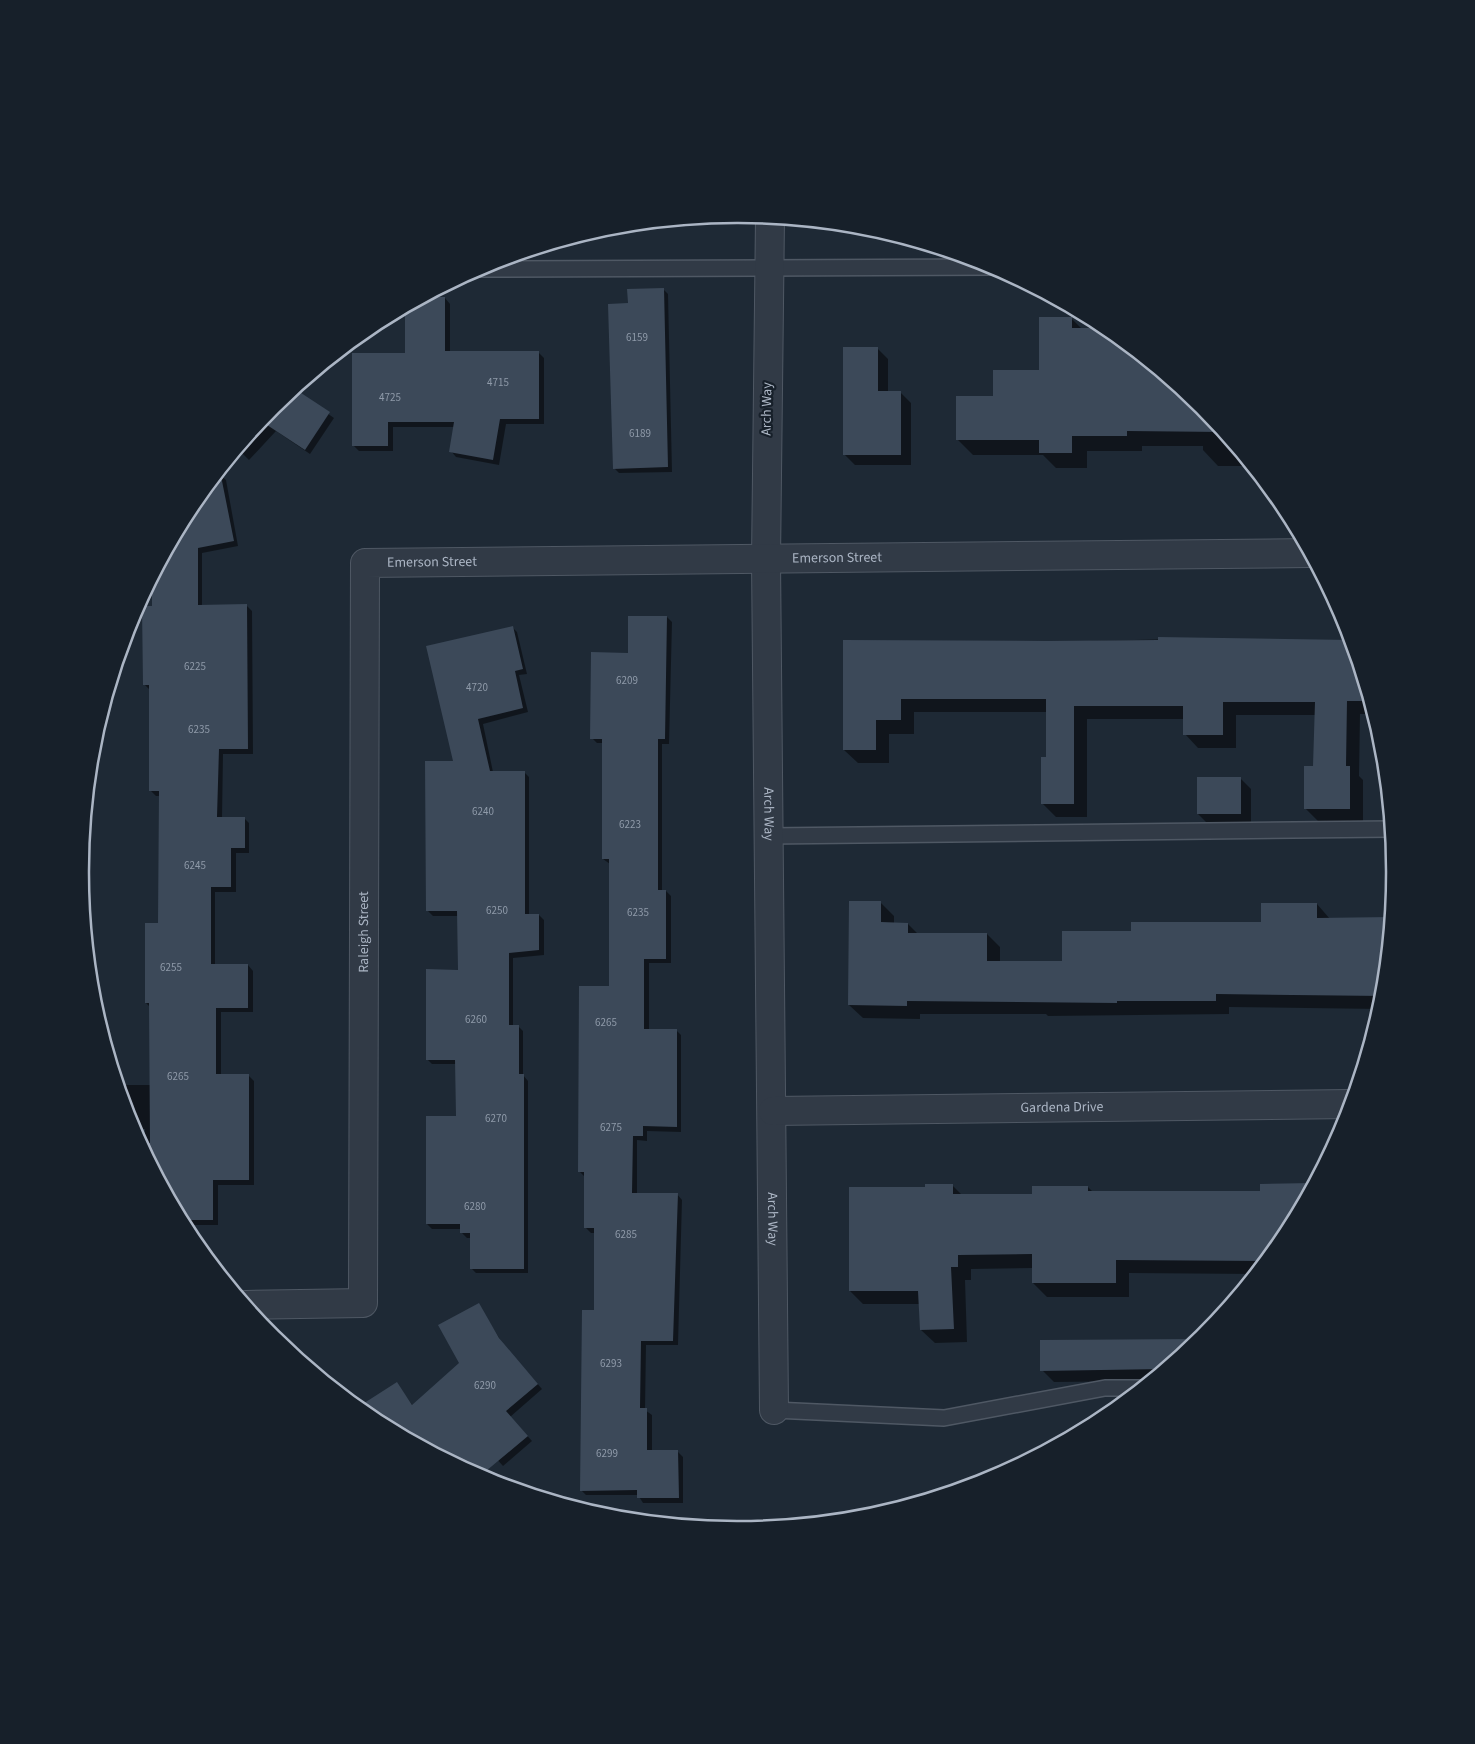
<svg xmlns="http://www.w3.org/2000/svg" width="1475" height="1744" viewBox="0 0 1475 1744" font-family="'Source Sans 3',sans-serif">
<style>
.shadow{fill:#0007}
.building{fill:#3c4959}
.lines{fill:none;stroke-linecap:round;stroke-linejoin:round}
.lane-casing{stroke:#4f5864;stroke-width:18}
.street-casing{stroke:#4f5864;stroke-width:30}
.lane{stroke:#313a46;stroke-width:15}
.street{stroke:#313a46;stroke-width:28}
.labels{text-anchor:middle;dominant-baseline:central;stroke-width:4.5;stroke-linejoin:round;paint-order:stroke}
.number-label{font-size:11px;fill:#8f9aa9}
.street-label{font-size:14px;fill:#abb5c4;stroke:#17202a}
.rim{fill:none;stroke:#abb5c4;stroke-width:2.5}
</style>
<rect width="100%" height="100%" fill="#1e2935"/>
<g class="shadow">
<polygon points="663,289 668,294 672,472 619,473 614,468 629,305"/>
<polygon points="423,298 445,298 450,304 450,353 539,353 544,358 544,424 506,424 499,465 456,457 451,451 455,427 393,427 393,451 359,451 353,445 407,354 407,307"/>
<polygon points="1072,319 1082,329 1108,329 1203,407 1251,466 1218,466 1203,450 1203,446 1142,446 1142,451 1087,451 1087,468 1056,468 1043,455 973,455 957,439 994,397 1041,371"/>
<polygon points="878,349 888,359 888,392 900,392 911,403 911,465 855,465 844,454"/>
<polygon points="294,390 334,418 310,454 276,431 249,460 238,449 273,407"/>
<polygon points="220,475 226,480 238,546 202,553 202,606 247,606 252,611 253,754 223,754 222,818 244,818 249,823 249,853 236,853 236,892 215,892 215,965 248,965 253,971 253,1012 221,1012 221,1076 249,1076 254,1081 254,1185 218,1185 218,1225 184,1225 145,1152 145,1129 133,1129 130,1123 118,1085 151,1085 151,1008 146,1003 159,924 160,796 156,796 151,791 149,689 144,684 154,607"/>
<polygon points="667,617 672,622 669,744 662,744 662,891 666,891 671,896 671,963 649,963 649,1030 676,1030 681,1035 681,1132 647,1131 647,1141 637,1140 637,1194 677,1194 682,1200 678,1345 646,1345 645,1410 652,1415 652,1452 678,1452 683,1457 683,1503 643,1503 638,1495 586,1495 581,1490 595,1311 595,1233 591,1233 586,1228 584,1176 579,1171 610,987 610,864 603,859 603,743 597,743 592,738 629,654"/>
<polygon points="512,627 517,632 527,674 519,675 528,712 483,724 493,772 524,772 529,777 529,915 539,915 544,920 544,955 513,958 513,1026 518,1026 523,1031 523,1075 528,1081 528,1273 476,1273 471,1268 471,1238 467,1238 462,1233 462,1229 432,1229 427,1224 457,1117 456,1064 432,1064 427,1059 460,971 459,916 433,916 428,911 454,762"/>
<polygon points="1222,638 1224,640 1351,642 1373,714 1360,714 1359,776 1363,780 1363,822 1319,822 1305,808 1315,767 1316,715 1236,715 1236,748 1198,748 1185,734 1185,719 1087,719 1087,817 1056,817 1042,803 1048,758 1048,712 914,712 914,734 889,734 889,763 858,763 844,750 844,641 1046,642"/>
<polygon points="1241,779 1251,789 1251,824 1208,824 1198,814"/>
<polygon points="880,902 894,916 894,924 908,924 918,934 987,934 1000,947 1000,963 1063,963 1132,933 1262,923 1317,904 1330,919 1390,919 1382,1001 1380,1009 1229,1007 1229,1014 1048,1016 1046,1014 920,1014 920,1019 863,1018 849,1005"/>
<polygon points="952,1185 963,1196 1033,1196 1088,1187 1093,1192 1261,1192 1261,1185 1312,1185 1284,1238 1254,1274 1129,1273 1129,1297 1047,1297 1033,1283 1033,1268 971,1269 971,1280 965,1280 967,1342 935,1343 921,1330 920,1304 863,1304 850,1291 926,1188"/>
<polygon points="478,1304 503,1344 542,1389 510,1417 532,1441 503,1466 484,1445 455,1463 372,1419 359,1408 397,1384 413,1406 461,1363"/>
<polygon points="1199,1340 1148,1381 1054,1382 1042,1370"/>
</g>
<g class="building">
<polygon points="664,288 668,467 613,469 608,304 628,303 627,289"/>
<polygon points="425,297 445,297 445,351 539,351 539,419 500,419 493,460 449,452 454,422 388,422 388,446 352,446 352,353 405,353 405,308"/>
<polygon points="1039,317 1072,317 1072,328 1106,328 1203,407 1223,432 1127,431 1127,436 1072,436 1072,453 1039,453 1039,440 956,440 956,396 993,396 993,370 1039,370"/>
<polygon points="843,347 878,347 878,391 901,391 901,455 843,455"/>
<polygon points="295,389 330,412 305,450 261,421 273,407"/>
<polygon points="220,471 234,541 198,548 198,605 247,604 248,749 219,749 217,817 245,817 245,848 231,848 231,887 211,887 211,964 248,964 248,1008 216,1008 216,1074 249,1074 249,1180 213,1180 213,1220 182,1220 140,1143 150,1143 149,1003 145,1003 145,923 158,923 159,791 149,791 149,685 143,685 142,606 152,606 152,579 191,506"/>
<polygon points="628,616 667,616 665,739 658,739 658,890 666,890 666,959 644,959 644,1029 677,1029 677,1127 643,1126 643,1136 633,1136 632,1193 678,1193 673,1341 641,1341 640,1408 647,1408 647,1450 678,1450 679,1498 637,1498 637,1490 580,1491 582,1310 594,1310 594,1228 584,1228 584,1172 578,1172 579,986 609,986 609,859 602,859 602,739 590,739 591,652 628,653"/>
<polygon points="513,626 523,669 515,671 523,708 478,719 490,771 525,771 525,914 539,914 539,950 509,953 509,1025 519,1025 519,1074 524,1074 524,1269 470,1269 470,1233 460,1233 460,1224 426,1224 426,1116 456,1116 455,1060 426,1060 426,969 458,970 457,911 426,911 425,761 453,761 426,646"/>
<polygon points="1158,637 1351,640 1369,701 1347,701 1346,766 1350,766 1350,809 1304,809 1304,766 1313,766 1315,702 1223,702 1223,735 1183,735 1183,706 1074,706 1074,804 1041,804 1041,757 1046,757 1046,699 901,699 901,720 876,720 876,750 843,750 843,640 1046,641 1158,640"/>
<rect x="1197" y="777" width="44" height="37"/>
<polygon points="849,901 881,901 881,922 908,923 908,933 987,933 987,961 1062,961 1062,931 1131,931 1131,922 1261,922 1261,903 1317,903 1317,918 1391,917 1383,996 1216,994 1216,1001 1117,1001 1117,1003 907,1001 907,1006 848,1005"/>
<polygon points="1313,1183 1284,1238 1264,1261 1116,1260 1116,1283 1032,1283 1032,1254 958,1255 958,1267 951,1267 954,1329 920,1330 918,1291 849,1291 849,1187 925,1187 925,1184 953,1184 953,1194 1032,1194 1032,1186 1088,1186 1088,1191 1260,1191 1260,1184"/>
<polygon points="479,1303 499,1338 538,1384 506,1411 528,1436 480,1476 372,1419 358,1407 397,1382 412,1405 459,1363 438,1325"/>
<polygon points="1200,1339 1163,1369 1040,1371 1040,1340"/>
</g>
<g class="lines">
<defs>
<g id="lane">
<polyline points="478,269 994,267"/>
<polyline points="769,836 1391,829"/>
<polyline points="774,1410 944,1418 1105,1388 1140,1388"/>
</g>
<g id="street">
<path id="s1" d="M 770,218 L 766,560 L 774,1410"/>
<path id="s2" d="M 773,1111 L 1351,1104"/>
<path id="s3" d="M 246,1305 L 363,1303 L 365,563 L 1309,553"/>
</g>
</defs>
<use href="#lane" class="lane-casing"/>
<use href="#street" class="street-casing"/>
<use href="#lane" class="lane"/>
<use href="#street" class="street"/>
</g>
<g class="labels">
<g class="number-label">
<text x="637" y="337">6159</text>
<text x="498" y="382">4715</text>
<text x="390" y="397">4725</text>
<text x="640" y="433">6189</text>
<text x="195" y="666">6225</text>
<text x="627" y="680">6209</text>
<text x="477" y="687">4720</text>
<text x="199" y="729">6235</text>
<text x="483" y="811">6240</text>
<text x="630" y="824">6223</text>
<text x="195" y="865">6245</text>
<text x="497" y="910">6250</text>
<text x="638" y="912">6235</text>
<text x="171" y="967">6255</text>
<text x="476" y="1019">6260</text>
<text x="606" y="1022">6265</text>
<text x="178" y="1076">6265</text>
<text x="496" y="1118">6270</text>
<text x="611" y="1127">6275</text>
<text x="475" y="1206">6280</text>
<text x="626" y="1234">6285</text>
<text x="611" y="1363">6293</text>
<text x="485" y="1385">6290</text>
<text x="607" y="1453">6299</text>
</g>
<g class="street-label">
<text transform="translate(767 409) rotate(-89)">Arch Way</text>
<text stroke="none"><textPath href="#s3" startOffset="1329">Emerson Street</textPath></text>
<text stroke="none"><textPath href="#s3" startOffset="924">Emerson Street</textPath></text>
<text stroke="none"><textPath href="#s1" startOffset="596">Arch Way</textPath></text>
<text stroke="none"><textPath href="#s3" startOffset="488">Raleigh Street</textPath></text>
<text stroke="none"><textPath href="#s2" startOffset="289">Gardena Drive</textPath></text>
<text stroke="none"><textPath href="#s1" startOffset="1001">Arch Way</textPath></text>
</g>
</g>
<path d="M0 0H1475V1744H0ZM737 223H738A648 648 0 0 1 1386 871V873A648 648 0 0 1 738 1521H737A648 648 0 0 1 89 873V871A648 648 0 0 1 737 223Z" fill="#17202a" fill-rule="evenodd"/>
<path class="rim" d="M737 223H738A648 648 0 0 1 1386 871V873A648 648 0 0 1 738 1521H737A648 648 0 0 1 89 873V871A648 648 0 0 1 737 223Z"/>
</svg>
